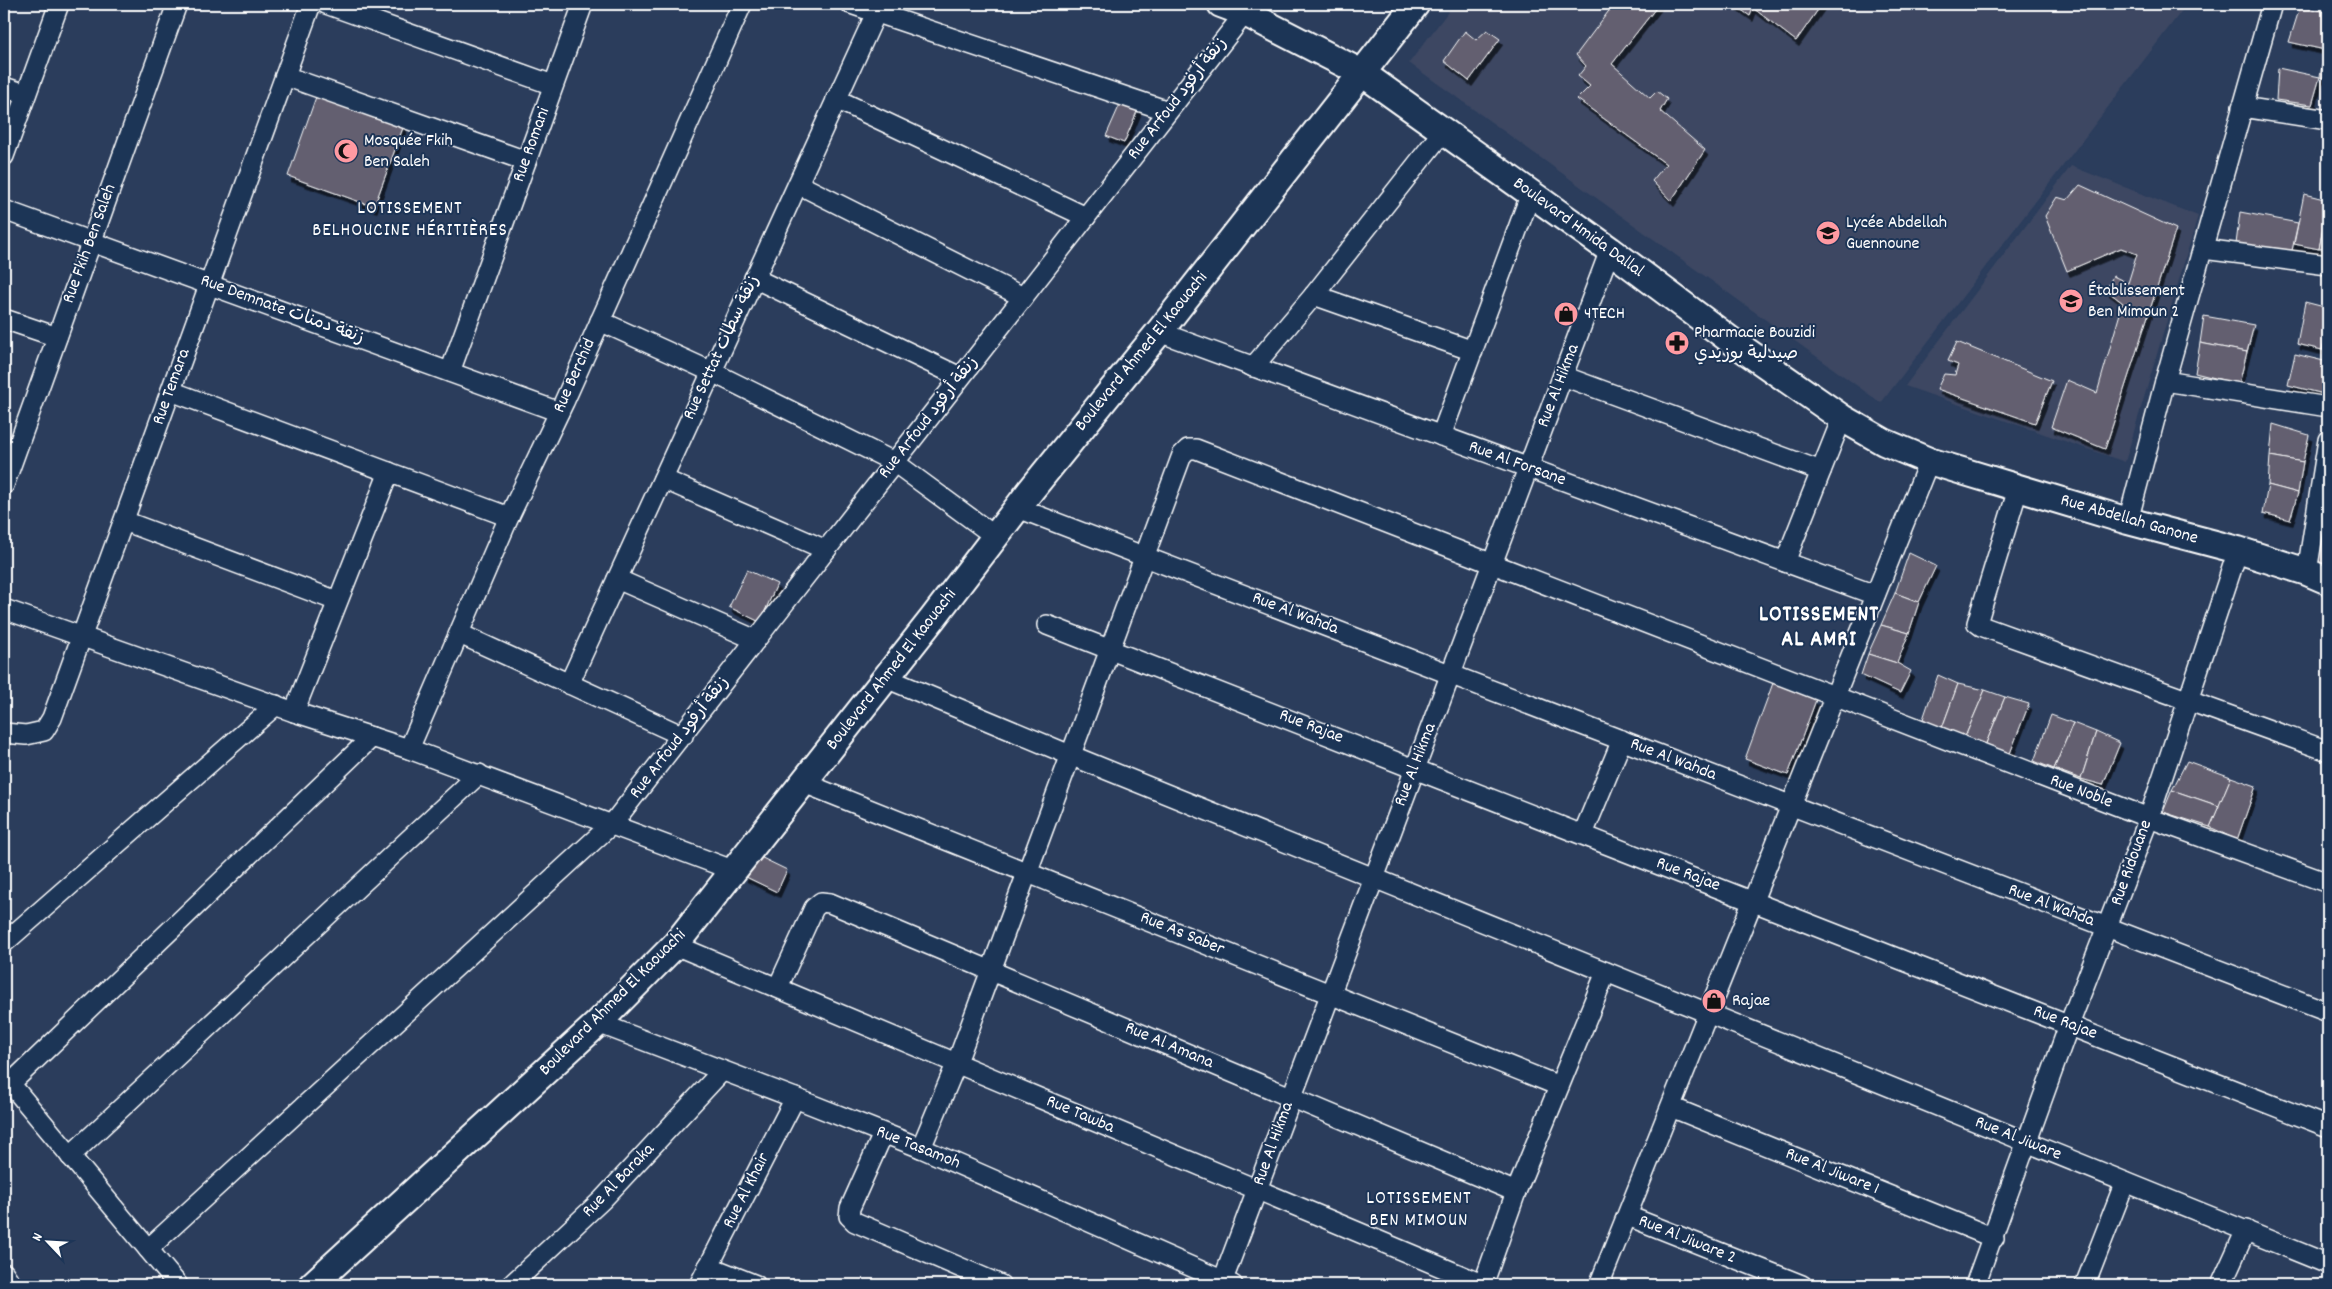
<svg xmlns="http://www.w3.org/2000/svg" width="2332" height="1289" viewBox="0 0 2332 1289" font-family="Dekko,'Playpen Sans Arabic',sans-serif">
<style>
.built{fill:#3c4762}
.building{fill:#635f6f;stroke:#fff;filter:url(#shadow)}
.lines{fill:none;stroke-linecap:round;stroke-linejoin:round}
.street-casing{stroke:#fff;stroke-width:22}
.secondary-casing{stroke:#fff;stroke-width:30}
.street{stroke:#1d3557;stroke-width:19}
.secondary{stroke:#1d3557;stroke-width:26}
.labels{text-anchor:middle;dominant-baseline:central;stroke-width:4;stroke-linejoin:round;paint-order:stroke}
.street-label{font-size:18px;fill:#fff;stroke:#1d3557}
.poi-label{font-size:18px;fill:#fff;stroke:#1d3557;text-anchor:start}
.neighbourhood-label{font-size:19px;letter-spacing:1px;fill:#fff;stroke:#1d3557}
.district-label{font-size:22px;font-weight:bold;letter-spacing:1px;fill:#fff;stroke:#1d3557}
</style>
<defs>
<filter id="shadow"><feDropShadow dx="3" dy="5.5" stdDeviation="0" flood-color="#0009"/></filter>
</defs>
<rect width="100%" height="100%" fill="#2b3d5c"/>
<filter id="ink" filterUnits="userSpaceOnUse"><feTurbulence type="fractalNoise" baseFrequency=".02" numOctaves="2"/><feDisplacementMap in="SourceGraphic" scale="10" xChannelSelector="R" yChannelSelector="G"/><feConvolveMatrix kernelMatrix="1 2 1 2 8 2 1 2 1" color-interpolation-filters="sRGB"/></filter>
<g filter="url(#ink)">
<g class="built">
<polygon points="1454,4 2187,4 1881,403 1409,63"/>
<polygon points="2071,166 2198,216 2125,462 1905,386"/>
</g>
<g class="building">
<polygon points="1614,4 1659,4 1612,64 1650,98 1657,91 1667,99 1660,111 1705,150 1671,201 1652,181 1666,164 1577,99 1590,86 1578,76 1586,66 1576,55"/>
<polygon points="1733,4 1822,4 1796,41 1753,8 1750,16"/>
<polygon points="2300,7 2328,12 2328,36 2325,50 2289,42"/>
<polygon points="1487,30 1500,39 1469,81 1444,61 1465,31 1476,40"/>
<polygon points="2325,50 2328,50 2328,80 2320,77"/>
<polygon points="2278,68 2320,77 2312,105 2276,100"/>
<polygon points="317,94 404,125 374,207 288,176"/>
<polygon points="1121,102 1138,109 1124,143 1106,136"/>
<polygon points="2080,185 2176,229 2105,449 2051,427 2067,380 2097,393 2123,303 2106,290 2113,276 2128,283 2137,254 2121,248 2067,271 2045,216 2057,197 2067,200"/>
<polygon points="2304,194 2328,200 2319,249 2294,244"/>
<polygon points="2328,204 2328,248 2319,249"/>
<polygon points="2240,212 2298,223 2291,255 2236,244"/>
<polygon points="2305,302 2328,308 2328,325 2322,350 2297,344"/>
<polygon points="2204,316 2254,325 2247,352 2200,343"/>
<polygon points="2328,325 2328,350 2322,350"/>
<polygon points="1957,342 2052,381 2035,423 1937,389 1944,374 1955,375 1958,365 1948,361"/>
<polygon points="2200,343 2247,352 2239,384 2195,373"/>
<polygon points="2295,354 2328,362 2328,395 2288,385"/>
<polygon points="2273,424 2309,435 2303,462 2270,456"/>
<polygon points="2270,456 2303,462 2298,493 2268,485"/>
<polygon points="2268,485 2298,493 2290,520 2263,513"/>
<polygon points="2328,497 2328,528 2321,527"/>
<polygon points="2321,527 2328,528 2328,570 2314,568"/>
<polygon points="1909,553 1936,566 1919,602 1895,593"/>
<polygon points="747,570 777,584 760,622 729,607"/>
<polygon points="1895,593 1919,602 1909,633 1881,625"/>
<polygon points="1881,625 1909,633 1897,663 1868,654"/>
<polygon points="1868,654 1897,663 1911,671 1900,693 1861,675"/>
<polygon points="1938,675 1958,684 1942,728 1923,719"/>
<polygon points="1773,683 1816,700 1788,775 1745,759"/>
<polygon points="1958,684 1985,690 1965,737 1942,728"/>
<polygon points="1985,690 2005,697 1985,746 1965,737"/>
<polygon points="2005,697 2029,704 2009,756 1985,746"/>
<polygon points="2051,715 2073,723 2054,769 2034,761"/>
<polygon points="2073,723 2096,732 2081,779 2054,769"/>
<polygon points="2096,732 2120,743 2103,785 2081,779"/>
<polygon points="2187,761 2231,777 2219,806 2172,790"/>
<polygon points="2231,777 2256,786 2237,840 2210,827"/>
<polygon points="2172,790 2219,806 2210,827 2163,812"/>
<polygon points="754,854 787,870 777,892 744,876"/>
</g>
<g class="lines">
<defs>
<g id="street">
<polyline points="326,4 553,85"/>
<polyline points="851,4 1168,111"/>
<polyline points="285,76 526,161"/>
<polyline points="4,87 26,94"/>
<polyline points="836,99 1086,217"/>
<polyline points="2242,107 2328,120"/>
<polyline points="4,156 59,4"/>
<polyline points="798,184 1023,297"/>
<polyline points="4,210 559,412"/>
<polyline points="2203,249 2328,265"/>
<polyline points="754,278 960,377"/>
<polyline points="1314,295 1473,351"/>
<polyline points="4,319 57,337"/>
<polyline points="600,321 712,372 894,462 996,537"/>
<polyline points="1159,332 1875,595"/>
<polyline points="1253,367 1314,295 1444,130"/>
<polyline points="450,372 583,4"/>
<polyline points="1563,376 1821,471"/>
<polyline points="2165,381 2328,407"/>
<polyline points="171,391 509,517"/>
<polyline points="1441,436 1531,193"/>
<polyline points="663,479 826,550"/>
<polyline points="4,485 177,4"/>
<polyline points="2018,489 1977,623 1981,626 2328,751"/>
<polyline points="1018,508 2328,1012"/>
<polyline points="124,521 337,601"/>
<polyline points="2128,521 2165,381 2272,4"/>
<polyline points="1785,562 1842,418"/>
<polyline points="2307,572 2328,440"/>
<polyline points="617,579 756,640"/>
<polyline points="4,609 294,712 409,749 735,871"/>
<polyline points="1047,625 2328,1127"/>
<polyline points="460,634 683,736"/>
<polyline points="886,678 1070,755 2328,1264"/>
<polyline points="569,684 876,13"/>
<polyline points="294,712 389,472"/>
<polyline points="4,733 26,735 44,731 52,718 311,4"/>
<polyline points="409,749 509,517 564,402 742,4"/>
<polyline points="804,783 1559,1086"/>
<polyline points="1583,834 1622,740"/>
<polyline points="4,943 276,705"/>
<polyline points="675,945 1484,1285"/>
<polyline points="778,987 814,908 821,902 830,903 1516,1192"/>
<polyline points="598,1023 795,1098 921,1148 1233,1285"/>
<polyline points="4,1076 178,1285"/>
<polyline points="10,1084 372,737"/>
<polyline points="1671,1107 1994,1238"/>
<polyline points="883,1134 850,1208 849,1216 855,1222 1001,1285"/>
<polyline points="921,1148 957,1062 1182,455 1188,449 1196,449 2149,818 2328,883"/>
<polyline points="70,1156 479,774"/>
<polyline points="1628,1216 1802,1285"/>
<polyline points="148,1249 613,823 1245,13"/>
<polyline points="708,1266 756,1285"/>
<polyline points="4,1273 12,1285"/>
<polyline points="1223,1280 1610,250"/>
<polyline points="511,1285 602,1200 722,1071"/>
<polyline points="699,1285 795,1098"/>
<polyline points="1483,1285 1516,1192 1606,972"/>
<polyline points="1599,1285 1929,461"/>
<polyline points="1975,1285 2069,1025 2149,818 2238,550"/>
<polyline points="2085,1285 2125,1182"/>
<polyline points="2221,1285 2246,1230"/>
</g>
<g id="secondary">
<polyline points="1221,4 1245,13 1362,73 1610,250 1729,339 1842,418 1884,442 1929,461 2128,521 2238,550 2307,572 2328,581"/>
<polyline points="312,1285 598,1023 675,945 933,618 1031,490 1159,332 1416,4"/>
</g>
</defs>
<use href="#street" class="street-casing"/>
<use href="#secondary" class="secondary-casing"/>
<use href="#street" class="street"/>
<use href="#secondary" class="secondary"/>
</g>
</g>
<defs>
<symbol id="mosque-disc" viewBox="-11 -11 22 22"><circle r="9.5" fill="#ff9aa2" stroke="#1d3557"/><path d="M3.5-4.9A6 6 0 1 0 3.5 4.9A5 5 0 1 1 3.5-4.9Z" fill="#111"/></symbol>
<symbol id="school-disc" viewBox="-11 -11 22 22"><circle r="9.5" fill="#ff9aa2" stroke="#1d3557"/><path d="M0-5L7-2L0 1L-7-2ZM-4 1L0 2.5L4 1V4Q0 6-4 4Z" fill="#111"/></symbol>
<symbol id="shop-disc" viewBox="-11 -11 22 22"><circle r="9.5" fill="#ff9aa2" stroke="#1d3557"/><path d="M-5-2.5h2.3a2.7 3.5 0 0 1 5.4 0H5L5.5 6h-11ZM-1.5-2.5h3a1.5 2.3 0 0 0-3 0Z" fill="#111"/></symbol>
<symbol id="pharmacy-disc" viewBox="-11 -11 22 22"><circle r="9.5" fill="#ff9aa2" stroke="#1d3557"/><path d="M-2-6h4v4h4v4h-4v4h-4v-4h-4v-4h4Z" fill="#111"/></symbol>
</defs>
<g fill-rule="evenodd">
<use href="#mosque-disc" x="332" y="137" width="28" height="28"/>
<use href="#school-disc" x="1814" y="219" width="28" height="28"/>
<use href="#school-disc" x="2057" y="287" width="28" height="28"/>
<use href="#shop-disc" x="1552" y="300" width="28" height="28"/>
<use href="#pharmacy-disc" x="1663" y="329" width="28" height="28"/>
<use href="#shop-disc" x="1700" y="987" width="28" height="28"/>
</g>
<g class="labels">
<g class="street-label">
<text transform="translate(1178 99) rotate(-52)">Rue Arfoud زنقة أرفود</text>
<text transform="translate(532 145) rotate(-70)">Rue Romani</text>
<text transform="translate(1578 228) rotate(36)">Boulevard Hmida Dallal</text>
<text transform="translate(90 244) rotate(-70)">Rue Fkih Ben Saleh</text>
<text transform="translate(282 310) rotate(20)">Rue Demnate زنقة دمنات</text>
<text transform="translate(722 348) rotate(-65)">Rue Settat زنقة سطات</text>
<text transform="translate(1142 352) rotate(-51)">Boulevard Ahmed El Kaouachi</text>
<text transform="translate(575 376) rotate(-66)">Rue Berchid</text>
<text transform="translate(1559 386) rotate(-69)">Rue Al Hikma</text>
<text transform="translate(172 387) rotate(-70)">Rue Temara</text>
<text transform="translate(929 418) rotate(-52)">Rue Arfoud زنقة أرفود</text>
<text transform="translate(1517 464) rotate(20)">Rue Al Forsane</text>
<text transform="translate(2129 520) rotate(16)">Rue Abdellah Ganone</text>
<text transform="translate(1295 614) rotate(21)">Rue Al Wahda</text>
<text transform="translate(892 670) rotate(-52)">Boulevard Ahmed El Kaouachi</text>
<text transform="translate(1311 727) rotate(21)">Rue Rajae</text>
<text transform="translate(680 738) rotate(-52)">Rue Arfoud زنقة أرفود</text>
<text transform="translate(1673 760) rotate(21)">Rue Al Wahda</text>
<text transform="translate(1416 765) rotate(-69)">Rue Al Hikma</text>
<text transform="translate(2081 792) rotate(21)">Rue Noble</text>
<text transform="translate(2132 863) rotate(-70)">Rue Ridouane</text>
<text transform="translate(1688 875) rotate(21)">Rue Rajae</text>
<text transform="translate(2051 906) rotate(21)">Rue Al Wahda</text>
<text transform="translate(1182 934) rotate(22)">Rue As Saber</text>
<text transform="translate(613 1003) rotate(-45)">Boulevard Ahmed El Kaouachi</text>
<text transform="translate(2065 1023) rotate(21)">Rue Rajae</text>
<text transform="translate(1169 1046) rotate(23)">Rue Al Amana</text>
<text transform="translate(1080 1115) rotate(23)">Rue Tawba</text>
<text transform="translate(2018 1139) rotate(22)">Rue Al Jiware</text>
<text transform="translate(1274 1144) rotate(-70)">Rue Al Hikma</text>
<text transform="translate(918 1148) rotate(22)">Rue Tasamoh</text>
<text transform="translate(1832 1172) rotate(22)">Rue Al Jiware 1</text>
<text transform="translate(619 1181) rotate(-46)">Rue Al Baraka</text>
<text transform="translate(747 1191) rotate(-63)">Rue Al Khair</text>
<text transform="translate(1687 1240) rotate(22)">Rue Al Jiware 2</text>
</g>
<g class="poi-label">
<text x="364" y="141">Mosquée Fkih<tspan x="364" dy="21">Ben Saleh</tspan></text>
<text x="1846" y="223">Lycée Abdellah<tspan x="1846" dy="21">Guennoune</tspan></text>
<text x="2088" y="291">Établissement<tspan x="2088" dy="21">Ben Mimoun 2</tspan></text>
<text x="1584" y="314">4TECH</text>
<text x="1694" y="333">Pharmacie Bouzidi<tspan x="1694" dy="21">صيدلية بوزيدي</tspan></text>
<text x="1732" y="1001">Rajae</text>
</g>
<g class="neighbourhood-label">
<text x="410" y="209">LOTISSEMENT<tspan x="410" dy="22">BELHOUCINE HÉRITIÈRES</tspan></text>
<text x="1419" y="1199">LOTISSEMENT<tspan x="1419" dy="22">BEN MIMOUN</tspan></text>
</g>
<g class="district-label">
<text x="1819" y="615">LOTISSEMENT<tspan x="1819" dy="25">AL AMRI</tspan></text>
</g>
</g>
<rect width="2332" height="1289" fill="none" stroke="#1d3557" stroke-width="20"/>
<rect x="10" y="10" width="2312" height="1269" fill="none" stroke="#fff" stroke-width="2" filter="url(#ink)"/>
<g transform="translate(48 1242) rotate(295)" stroke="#1d3557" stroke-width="4" paint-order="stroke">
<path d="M0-4L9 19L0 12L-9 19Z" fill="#ffffff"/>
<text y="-8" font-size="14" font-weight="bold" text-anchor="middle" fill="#ffffff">N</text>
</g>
</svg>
